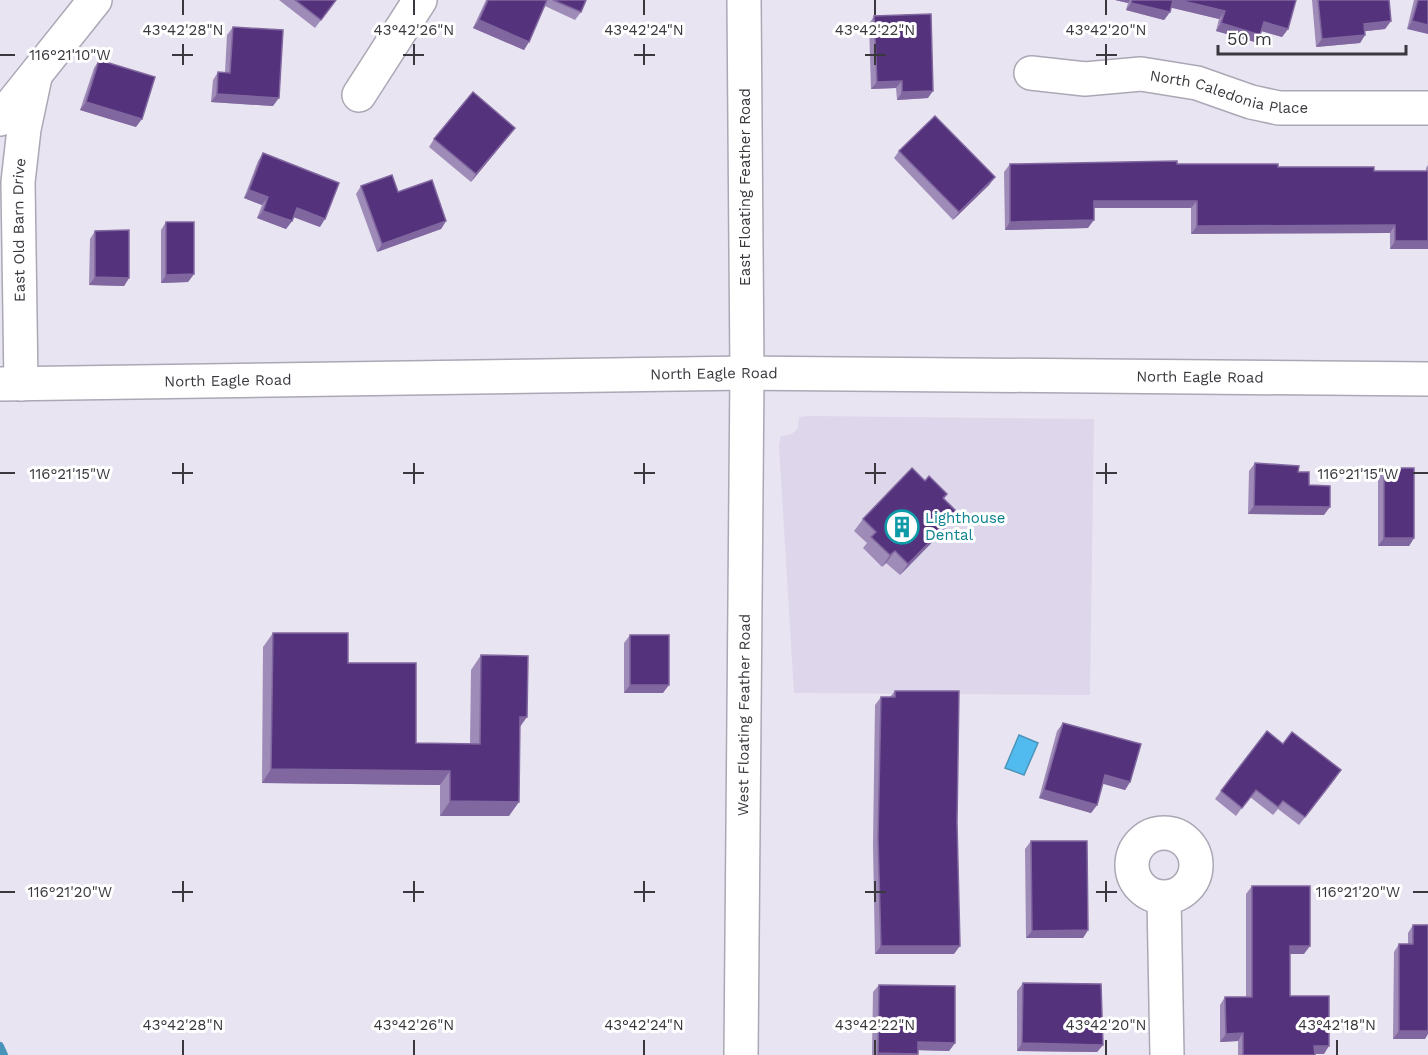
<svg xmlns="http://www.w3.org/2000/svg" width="1428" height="1055" viewBox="0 0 1428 1055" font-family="'Work Sans',sans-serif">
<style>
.built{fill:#ded6eb}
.water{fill:#51bbef;stroke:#4a94ba;stroke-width:1.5}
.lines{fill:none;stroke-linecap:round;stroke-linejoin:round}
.stream{stroke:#4a94ba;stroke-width:8}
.minor-casing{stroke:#aba7b4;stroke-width:36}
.major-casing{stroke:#aba7b4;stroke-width:36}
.minor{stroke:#fff;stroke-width:33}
.major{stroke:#fff;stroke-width:33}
.wall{fill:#9e8bb7}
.shaded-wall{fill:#81679f}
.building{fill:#54327c;stroke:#81679f;stroke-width:1.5}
.ticks{fill:none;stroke:#3a383e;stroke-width:2}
.labels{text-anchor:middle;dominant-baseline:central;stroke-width:6;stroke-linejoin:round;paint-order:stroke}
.street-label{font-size:15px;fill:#3a383e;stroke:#fff}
.culture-label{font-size:15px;fill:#0d838f;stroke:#fff;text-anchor:start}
.ticks-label{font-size:15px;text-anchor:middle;fill:#3a383e;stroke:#fff;stroke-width:6;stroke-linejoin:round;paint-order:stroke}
</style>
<rect width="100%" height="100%" fill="#e9e4f2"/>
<polygon class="built" points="808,416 1094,419 1090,695 794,693 779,446 781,436 792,434 798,428 799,417"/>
<polygon class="water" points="1019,735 1038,743 1024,775 1005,768"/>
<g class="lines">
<polyline class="stream" points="0,1046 4,1055"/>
<defs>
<g id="minor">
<path id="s1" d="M 1031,73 L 1085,79 L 1141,74 L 1197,83 L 1251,102 L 1279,108 L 1428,108"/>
<polyline points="359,95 420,0"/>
<polyline points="0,119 95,0"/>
<path id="s2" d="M 21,384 L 18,182 L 24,129 L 35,77"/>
<circle cx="1164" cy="865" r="32"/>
<polyline points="1164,898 1167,1055"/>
</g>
<g id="major">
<path id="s3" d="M 0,384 L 747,373 L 1428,379"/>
<path id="s4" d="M 741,1055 L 747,373 L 744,0"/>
</g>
</defs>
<use href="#minor" class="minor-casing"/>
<use href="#major" class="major-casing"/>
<use href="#minor" class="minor"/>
<use href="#major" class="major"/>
</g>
<g class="wall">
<polygon points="279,0 336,0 315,28"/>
<polygon points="486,0 586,0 581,12 575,20 545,6 524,50 473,28"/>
<polygon points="1115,0 1296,0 1288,29 1282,37 1261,31 1255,42 1216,31 1219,19 1171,7 1170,12 1164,20 1126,10 1128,3"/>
<polygon points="1312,0 1389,0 1391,21 1385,29 1365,31 1365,35 1360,43 1316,47"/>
<polygon points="1414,0 1428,0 1407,29"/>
<polygon points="874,16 928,98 897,100 896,88 871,89 869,24"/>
<polygon points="233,27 273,106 211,102 213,80 218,72 225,73 227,35"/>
<polygon points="99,60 136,127 80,110 94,68"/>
<polygon points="515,128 471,182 429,147 434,139"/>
<polygon points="899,151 995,177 989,185 953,220 894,158"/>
<polygon points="263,153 320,227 293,217 292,221 286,229 257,218 262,205 244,198 258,161"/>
<polygon points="1010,164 1177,164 1374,171 1426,171 1426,168 1428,165 1428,249 1390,249 1390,233 1191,234 1191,208 1094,208 1088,228 1005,230 1004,172"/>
<polygon points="361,186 446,221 441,229 377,252 356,194"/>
<polygon points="166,222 194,274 188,282 161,283 161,230"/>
<polygon points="95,231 129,278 124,286 89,285 90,239"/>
<polygon points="1255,463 1298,472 1309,485 1324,515 1248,514 1249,471"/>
<polygon points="1384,468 1414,538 1409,546 1378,546 1378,476"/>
<polygon points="925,481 947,494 944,499 958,513 950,524 900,575 886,563 882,567 863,548 867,543 854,531 863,519"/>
<polygon points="273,633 348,663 416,743 470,744 471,670 481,655 520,728 509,816 440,816 440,785 262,783 263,647"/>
<polygon points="630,635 663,693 624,693 624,643"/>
<polygon points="895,691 954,954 875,954 873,845 875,705 881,697 890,697"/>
<polygon points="1063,723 1130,782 1125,790 1103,783 1097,805 1091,813 1039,798 1057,731"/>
<polygon points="1283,744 1336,778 1299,825 1278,809 1273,815 1250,797 1236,816 1215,799 1221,791"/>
<polygon points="1031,841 1088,930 1083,938 1026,938 1025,849"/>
<polygon points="1252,886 1304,954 1290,954 1290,996 1324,1054 1315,1054 1315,1055 1238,1055 1238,1041 1220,1042 1220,1005 1225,997 1246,997 1246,894"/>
<polygon points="1413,925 1425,1039 1393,1039 1394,952 1399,944 1408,944 1408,933"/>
<polygon points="1023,983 1103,1045 1097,1052 1017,1051 1017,991"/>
<polygon points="879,985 955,1043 949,1051 918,1050 917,1055 872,1055 873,992"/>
</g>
<g class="shaded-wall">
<polygon points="1115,0 1130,0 1128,3"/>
<polygon points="1172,0 1179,0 1225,11 1219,19 1168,7"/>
<polygon points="1131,3 1170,12 1164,20 1126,10"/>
<polygon points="479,20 529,42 524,50 473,28"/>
<polygon points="1391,21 1385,29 1358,32 1364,24"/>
<polygon points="1412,21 1428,25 1428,34 1407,29"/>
<polygon points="1264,22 1288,29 1282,37 1258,30"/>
<polygon points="1221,23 1260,35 1255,42 1216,31"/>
<polygon points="1365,35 1360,43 1316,47 1322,39"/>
<polygon points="902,81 896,88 871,89 877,82"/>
<polygon points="933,91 928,98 897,100 902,92"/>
<polygon points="217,94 279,98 273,106 211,102"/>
<polygon points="86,102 142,119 136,127 80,110"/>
<polygon points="515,128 509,136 471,182 476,174"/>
<polygon points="995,177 989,185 953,220 959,212"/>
<polygon points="249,190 268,197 262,205 244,198"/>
<polygon points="1094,201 1197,201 1191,208 1088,208"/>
<polygon points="297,208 325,219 320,227 291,216"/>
<polygon points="263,211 292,221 286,229 257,218"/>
<polygon points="1094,220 1088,228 1005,230 1010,222"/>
<polygon points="446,221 441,229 377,252 382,244"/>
<polygon points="1395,225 1390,233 1191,234 1197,226"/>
<polygon points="1395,241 1428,241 1428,249 1390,249"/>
<polygon points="194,274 188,282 161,283 166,275"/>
<polygon points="95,277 129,278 124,286 89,285"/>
<polygon points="1254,506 1330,507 1324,515 1248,514"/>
<polygon points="958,513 950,524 900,575 908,564"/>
<polygon points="1384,538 1414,538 1409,546 1378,546"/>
<polygon points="895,551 886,563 882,567 890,555"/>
<polygon points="630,685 669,685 663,693 624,693"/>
<polygon points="520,717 527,717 517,731"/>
<polygon points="271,769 450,771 440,785 262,783"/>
<polygon points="1105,775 1130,782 1125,790 1100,783"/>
<polygon points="1044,790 1097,805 1091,813 1039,798"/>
<polygon points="450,801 519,802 509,816 440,816"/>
<polygon points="1088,930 1083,938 1026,938 1032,931"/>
<polygon points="881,946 960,946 954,954 875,954"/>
<polygon points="1290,946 1310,946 1304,954 1284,954"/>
<polygon points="1399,1031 1428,1031 1428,1034 1425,1039 1393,1039"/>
<polygon points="1243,1033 1238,1041 1220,1042 1226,1034"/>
<polygon points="918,1042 955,1043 949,1051 913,1050"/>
<polygon points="1022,1043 1103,1045 1097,1052 1017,1051"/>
<polygon points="1314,1046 1329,1046 1324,1054 1309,1054"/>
<polygon points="878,1053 918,1054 917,1055 877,1055"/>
</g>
<g class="building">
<polygon points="295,0 336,0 321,20"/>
<polygon points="488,0 547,0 529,42 479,20"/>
<polygon points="553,0 586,0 581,12"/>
<polygon points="1132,0 1173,0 1170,12 1131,3"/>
<polygon points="1179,0 1296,0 1288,29 1264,22 1260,35 1221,23 1225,11"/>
<polygon points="1318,0 1389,0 1391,21 1364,24 1365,35 1322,39"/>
<polygon points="1418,0 1428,0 1428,25 1412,21"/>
<polygon points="931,14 933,91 902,92 902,81 877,82 874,16"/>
<polygon points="233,27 283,30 279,98 217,94 218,72 230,73"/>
<polygon points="99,60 155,77 142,119 86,102"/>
<polygon points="473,92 515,128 476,174 434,139"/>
<polygon points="935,116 995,177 959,212 899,151"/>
<polygon points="263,153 339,183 325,219 297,208 292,221 263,211 268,197 249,190"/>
<polygon points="1177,161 1177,164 1278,164 1278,167 1374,167 1374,171 1428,171 1428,241 1395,241 1395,225 1197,226 1197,201 1094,201 1094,220 1010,222 1010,164"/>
<polygon points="392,175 398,192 432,180 446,221 382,244 361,186"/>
<polygon points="166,222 194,222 194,274 166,275"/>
<polygon points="129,230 129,278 95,277 95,231"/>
<polygon points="1255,463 1299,466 1298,472 1309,472 1309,485 1330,486 1330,507 1254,506"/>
<polygon points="912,468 925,481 929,476 947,494 943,498 958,513 908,564 895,551 890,555 871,537 876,532 863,519"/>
<rect x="1384" y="468" width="30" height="70"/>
<polygon points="273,633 348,633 348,663 416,663 416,743 480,744 481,655 528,656 527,717 520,717 519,802 450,801 450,771 271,769"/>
<rect x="630" y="635" width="39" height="50"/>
<polygon points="895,691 959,691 957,822 960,946 881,946 878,837 881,697 895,697"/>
<polygon points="1063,723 1141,744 1130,782 1105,775 1097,805 1044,790"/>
<polygon points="1267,731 1283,744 1292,732 1341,770 1305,817 1283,801 1278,807 1256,790 1242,808 1221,791"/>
<polygon points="1031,841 1087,841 1088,930 1032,931"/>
<polygon points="1252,886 1310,886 1310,946 1290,946 1290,996 1329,996 1329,1046 1314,1046 1315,1055 1243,1055 1243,1033 1226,1034 1225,997 1252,997"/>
<polygon points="1413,925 1428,925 1428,1031 1399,1031 1399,944 1413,944"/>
<polygon points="1023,983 1101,984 1103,1045 1022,1043"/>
<polygon points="879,985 955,986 955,1043 918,1042 918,1054 878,1053"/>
</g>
<path class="ticks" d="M 183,0 L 183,15M 414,0 L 414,15M 644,0 L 644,15M 875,0 L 875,15M 1106,0 L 1106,15M 183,44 L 183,65M 414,44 L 414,65M 644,44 L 644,65M 875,44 L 875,65M 1106,44 L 1106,65M 0,55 L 15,55M 172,55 L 193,55M 403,55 L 424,55M 634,55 L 655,55M 865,55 L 886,55M 1096,55 L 1117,55M 183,463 L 183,484M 414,463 L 414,484M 644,463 L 644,484M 875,463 L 875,484M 1106,463 L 1106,484M 0,473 L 15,473M 172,473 L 193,473M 403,473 L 424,473M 634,473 L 655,473M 865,473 L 886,473M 1096,473 L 1117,473M 1413,473 L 1428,473M 183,881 L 183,902M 414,881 L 414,902M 644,881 L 644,902M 875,881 L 875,902M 1106,881 L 1106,902M 0,892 L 15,892M 172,892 L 193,892M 403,892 L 424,892M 634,892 L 655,892M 865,892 L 886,892M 1096,892 L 1117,892M 1413,892 L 1428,892M 183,1040 L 183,1055M 414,1040 L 414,1055M 644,1040 L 644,1055M 875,1040 L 875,1055M 1106,1040 L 1106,1055M 1337,1040 L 1337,1055"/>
<defs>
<symbol id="building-ring" viewBox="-11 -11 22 22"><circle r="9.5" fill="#fff" stroke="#0f9aa8" stroke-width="1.5"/><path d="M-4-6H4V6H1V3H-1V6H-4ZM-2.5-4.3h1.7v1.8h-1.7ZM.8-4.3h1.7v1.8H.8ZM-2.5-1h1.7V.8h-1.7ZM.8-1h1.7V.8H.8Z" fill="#0f9aa8"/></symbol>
</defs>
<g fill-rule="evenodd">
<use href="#building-ring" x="883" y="508" width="38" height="38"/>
</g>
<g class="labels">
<g class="street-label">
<text stroke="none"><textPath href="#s1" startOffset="201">North Caledonia Place</textPath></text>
<text transform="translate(745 187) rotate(-90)">East Floating Feather Road</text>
<text stroke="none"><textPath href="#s2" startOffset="154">East Old Barn Drive</textPath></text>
<text stroke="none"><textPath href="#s3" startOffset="714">North Eagle Road</textPath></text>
<text stroke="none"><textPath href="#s3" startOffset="1200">North Eagle Road</textPath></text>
<text stroke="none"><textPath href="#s3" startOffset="228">North Eagle Road</textPath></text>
<text stroke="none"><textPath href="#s4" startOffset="340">West Floating Feather Road</textPath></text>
</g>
<g class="culture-label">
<text x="925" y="518">Lighthouse<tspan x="925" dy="17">Dental</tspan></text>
</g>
</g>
<g class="ticks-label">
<text x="183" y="35">43°42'28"N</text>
<text x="414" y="35">43°42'26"N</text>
<text x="644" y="35">43°42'24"N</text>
<text x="875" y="35">43°42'22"N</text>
<text x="1106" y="35">43°42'20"N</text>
<text x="70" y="60">116°21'10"W</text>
<text x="1358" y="479">116°21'15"W</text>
<text x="70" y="479">116°21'15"W</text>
<text x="1358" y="897">116°21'20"W</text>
<text x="70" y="897">116°21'20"W</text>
<text x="183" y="1030">43°42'28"N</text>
<text x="414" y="1030">43°42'26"N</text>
<text x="644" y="1030">43°42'24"N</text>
<text x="875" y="1030">43°42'22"N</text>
<text x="1106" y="1030">43°42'20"N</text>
<text x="1337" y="1030">43°42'18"N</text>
</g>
<path d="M1218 45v9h188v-9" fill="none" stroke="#3a383e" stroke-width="3"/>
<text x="1227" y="45" font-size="18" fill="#3a383e" stroke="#ffffff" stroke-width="4.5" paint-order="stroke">50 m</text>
</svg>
